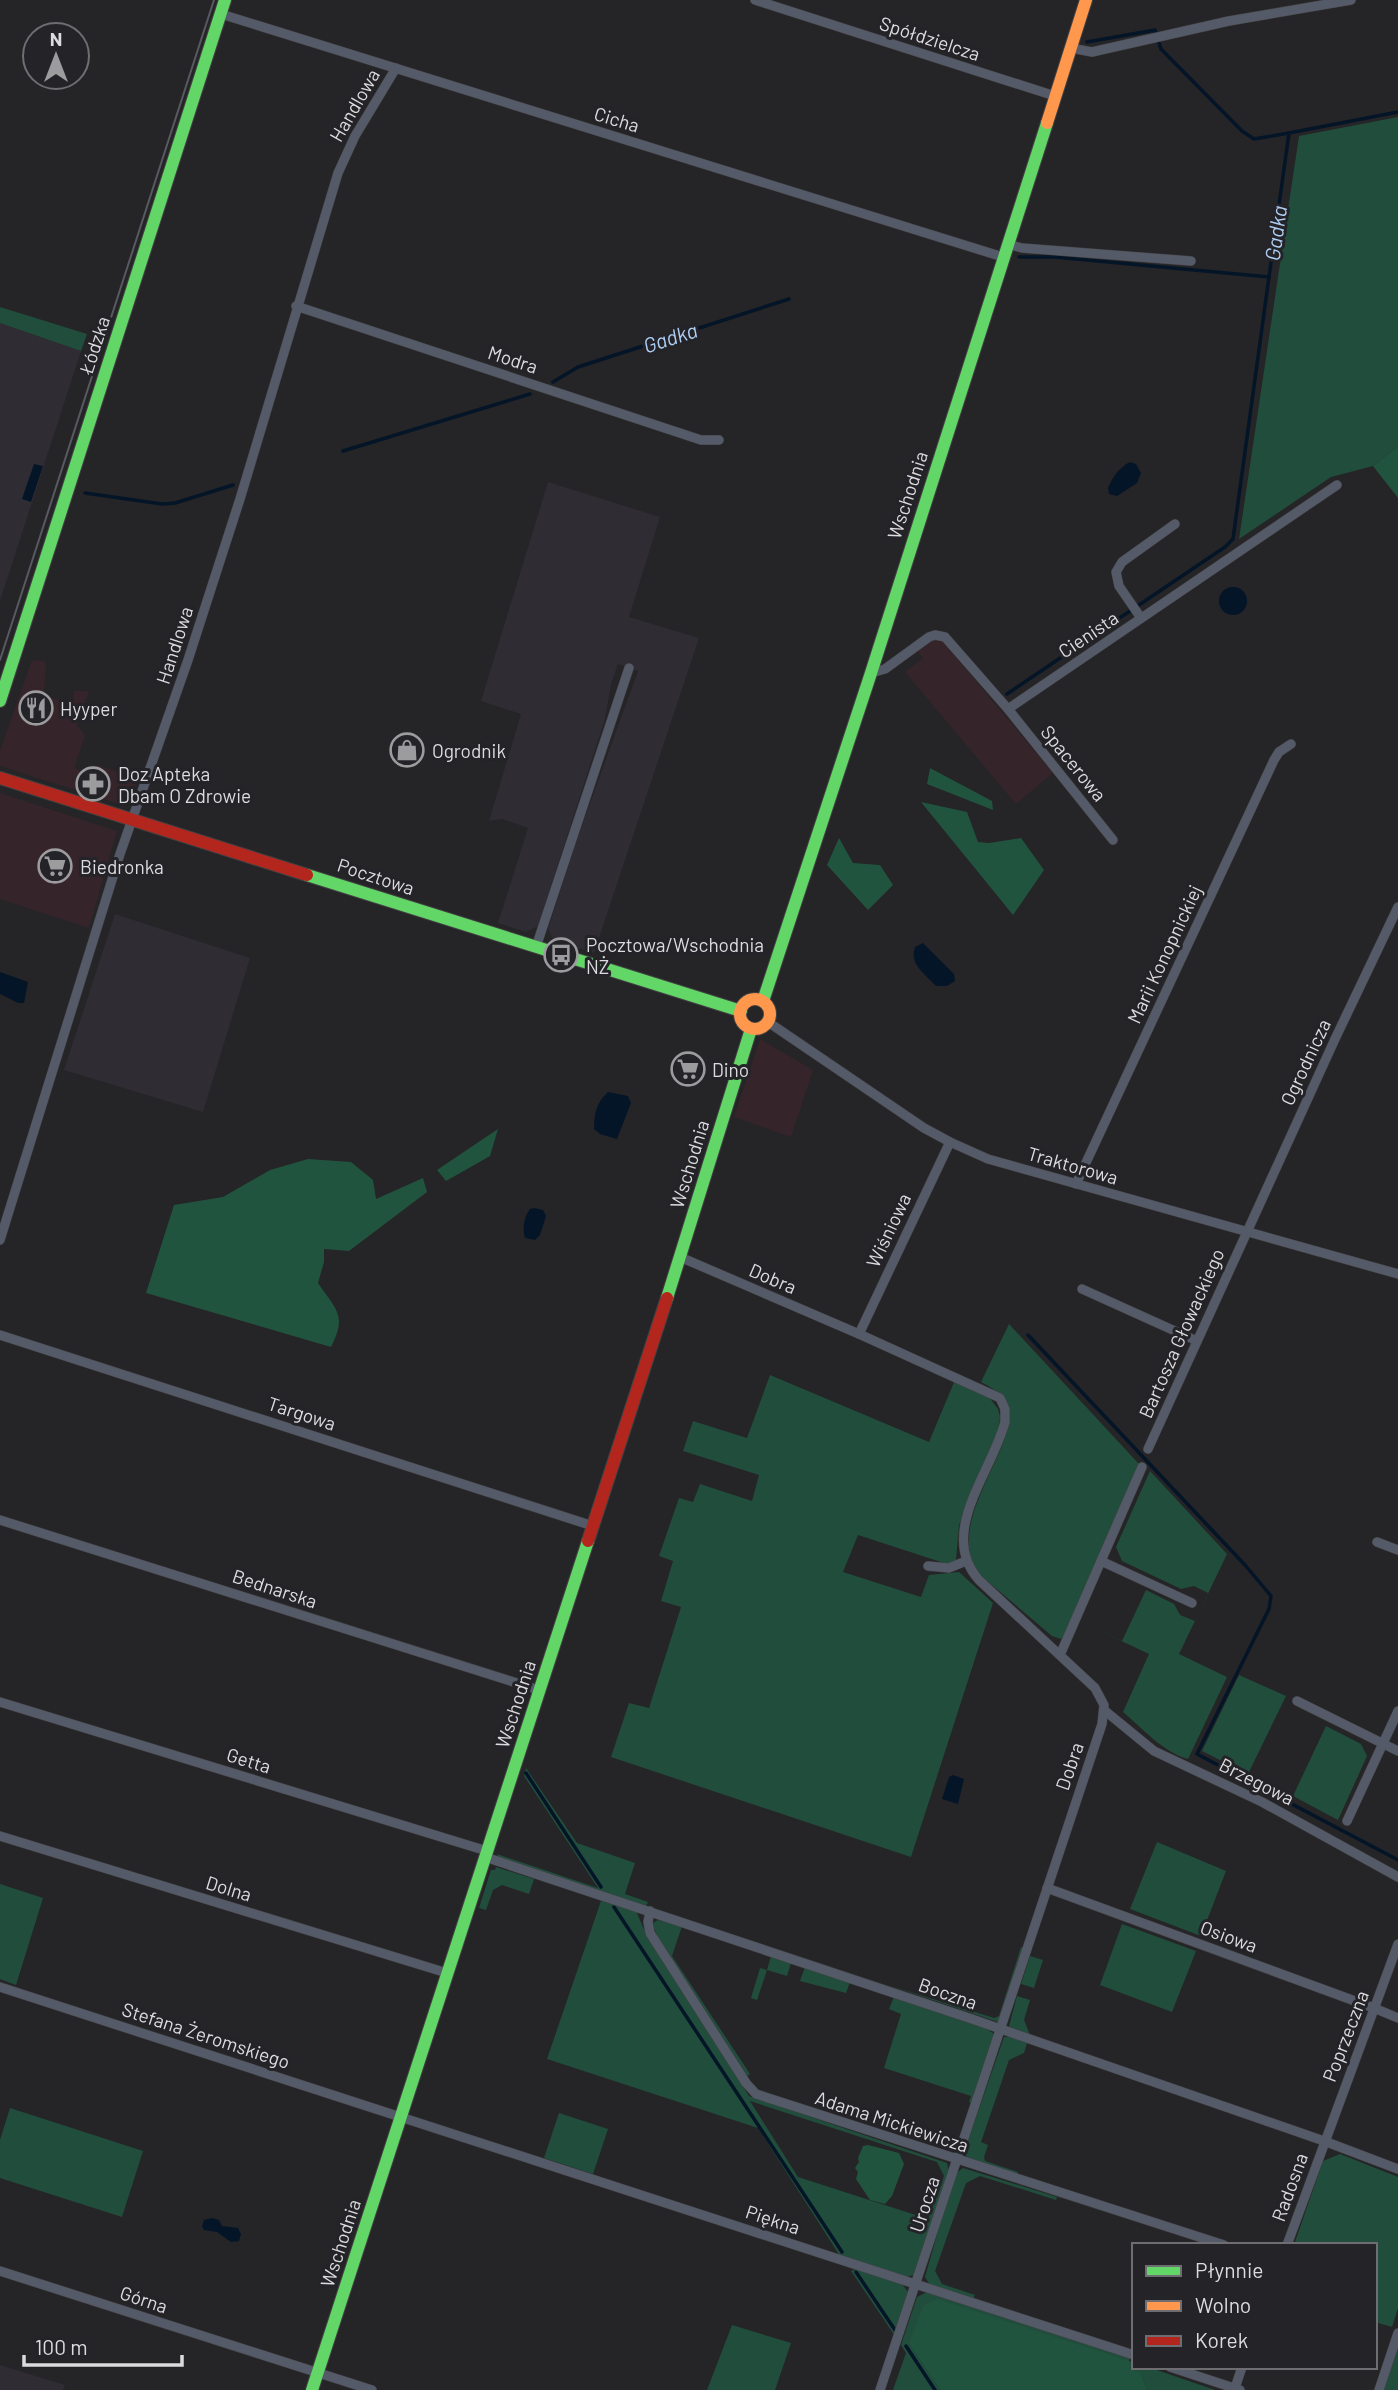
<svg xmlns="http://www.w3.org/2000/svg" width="1398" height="2390" viewBox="0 0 1398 2390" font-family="Barlow,sans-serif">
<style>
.commercial{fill:#35252a}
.built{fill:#2f2c34}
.green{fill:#214e3c;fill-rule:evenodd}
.forest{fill:#21543f}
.water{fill:#041528}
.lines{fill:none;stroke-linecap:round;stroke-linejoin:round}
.stream{stroke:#041528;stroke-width:3.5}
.street-casing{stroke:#424243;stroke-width:10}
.fast-casing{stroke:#424243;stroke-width:14}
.slow-casing{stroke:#424243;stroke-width:14}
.jam-casing{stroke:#424243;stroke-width:14}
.street{stroke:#555a68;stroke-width:9}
.fast{stroke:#63d668;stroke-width:12}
.slow{stroke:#ff974d;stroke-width:12}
.jam{stroke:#b3261e;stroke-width:12}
.tram{stroke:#585a61;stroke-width:2}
.labels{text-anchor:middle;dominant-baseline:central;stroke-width:6;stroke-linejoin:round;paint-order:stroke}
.street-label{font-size:19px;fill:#dcdbde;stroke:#242328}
.poi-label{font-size:19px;fill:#dcdbde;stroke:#242328;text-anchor:start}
.water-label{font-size:21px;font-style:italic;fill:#aecff3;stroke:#242328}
</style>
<rect width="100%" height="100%" fill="#252427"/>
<g class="commercial">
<polygon points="933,640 943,642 1053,773 1016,804 905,672 923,658 917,651"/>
<polygon points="32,660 44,661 46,664 44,695 74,705 74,691 89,691 77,726 85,735 75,765 76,769 89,774 95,771 97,765 138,779 125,806 0,766 0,751"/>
<polygon points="0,793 117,831 89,928 0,899"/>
<polygon points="760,1039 813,1070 791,1137 734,1117"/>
</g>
<g class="built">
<polygon points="0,323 81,351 0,601"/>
<polygon points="548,482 660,517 629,617 699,638 594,953 554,941 548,929 575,845 638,671 618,664 611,684 605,719 538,926 526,932 498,923 528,828 502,819 489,821 521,714 481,701"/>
<polygon points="115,914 250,958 203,1112 64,1070"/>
<polygon points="0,2365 65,2385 63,2390 0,2390"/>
</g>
<g class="green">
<polygon points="1398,117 1398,446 1373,466 1331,477 1239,539 1299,136"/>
<polygon points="0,307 87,334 81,351 0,323"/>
<path d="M 1009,1324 L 1139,1464 L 1066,1633 L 1061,1639 L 1052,1636 L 979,1574 C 947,1531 999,1469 1009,1424 C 1012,1401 1000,1392 981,1382 Z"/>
<polygon points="770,1375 929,1442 955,1380 989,1397 998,1409 1000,1417 999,1428 959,1525 956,1560 951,1563 944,1563 858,1535 843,1572 921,1597 929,1575 959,1572 993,1603 911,1857 611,1757 629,1703 649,1708 681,1607 661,1601 673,1561 659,1556 679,1498 693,1502 700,1484 752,1501 759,1475 683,1451 693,1421 747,1438"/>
<path d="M 1150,1471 L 1227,1554 L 1179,1654 L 1227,1677 L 1188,1759 C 1163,1752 1142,1728 1123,1712 L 1149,1654 L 1083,1623 L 1122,1641 L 1146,1590 L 1174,1604 L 1180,1615 L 1195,1621 L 1208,1593 L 1194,1586 L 1181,1589 L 1122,1561 L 1116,1547 Z"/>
<polygon points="1239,1675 1286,1696 1248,1774 1202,1751"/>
<polygon points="1326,1726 1361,1744 1367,1756 1338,1820 1293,1796"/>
<polygon points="526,1768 577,1843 635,1863 625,1894 648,1902 646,1906 499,1858 497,1854 598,1888 524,1776"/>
<polygon points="1157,1842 1226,1871 1201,1936 1130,1909"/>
<polygon points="496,1867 534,1879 529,1894 502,1885 493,1890 486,1910 479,1908 491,1870 495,1870"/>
<polygon points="0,1884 43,1898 16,1985 0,1979"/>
<path d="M 601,1901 L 636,1911 L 647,1936 L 749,2096 L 947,2163 L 949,2172 L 914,2275 L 905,2277 L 840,2256 L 758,2128 L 547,2059 ZM 750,2101 L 937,2162 L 944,2176 L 928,2219 L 798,2177 Z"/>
<path d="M 658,1920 L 682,1926 L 672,1956 L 750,2074 L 747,2076 C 730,2052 655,1946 653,1923 Z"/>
<polygon points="1122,1924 1196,1951 1172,2012 1100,1985"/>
<polygon points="1021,1947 1024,1948 998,2022 888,1985 994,2018 999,2016"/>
<polygon points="771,1956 791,1963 787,1976 767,1970 757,2000 751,1998 760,1968 767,1970"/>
<polygon points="1030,1956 1043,1960 1034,1988 1021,1984"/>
<polygon points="805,1967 850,1982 846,1993 800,1981"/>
<polygon points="1017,1996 1030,2000 1024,2020 1030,2035 1011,2029 1009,2026"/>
<polygon points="894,1997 985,2028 993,2033 994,2041 972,2103 969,2102 971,2096 884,2068 901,2014 889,2009"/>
<polygon points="1004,2037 1010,2037 1027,2043 1024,2053 1009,2060 981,2142 988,2145 984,2157 985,2161 1018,2172 1017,2176 968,2160 964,2152"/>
<polygon points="10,2108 143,2151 122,2217 0,2178 0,2140"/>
<polygon points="559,2113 608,2129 593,2174 544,2158"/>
<polygon points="1340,2154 1398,2177 1398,2308 1392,2327 1375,2322 1375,2245 1294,2245 1323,2161"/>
<polygon points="963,2168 1057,2197 1056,2200 980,2176 966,2183 935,2271 942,2284 975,2295 973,2299 930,2285 925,2277 954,2175"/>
<polygon points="858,2268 902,2284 908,2292 895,2336 851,2271"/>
<polygon points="927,2292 1130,2358 1129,2361 1134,2362 1134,2367 1148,2367 1215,2390 1147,2390 1141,2374 909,2344 940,2390 893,2390 906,2353 901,2345 917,2297"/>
<polygon points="732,2325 791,2343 775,2390 707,2390"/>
<polygon points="1398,2346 1398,2390 1383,2390"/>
</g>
<g class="forest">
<polygon points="1398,446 1398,498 1373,466"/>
<polygon points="930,768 992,801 993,810 927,784"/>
<polygon points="921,802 967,812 978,842 989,843 1021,838 1044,870 1013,915"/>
<polygon points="839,838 853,863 880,865 893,885 868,910 827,865"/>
<polygon points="498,1129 490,1156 446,1181 437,1170"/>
<path d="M 308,1159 L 351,1162 L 373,1180 L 376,1199 L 423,1178 L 427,1192 L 349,1251 L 324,1249 L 324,1262 L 318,1283 C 337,1311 347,1315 331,1347 L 146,1293 L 174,1205 L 223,1197 L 270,1170 Z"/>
<polygon points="868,2145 899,2153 904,2164 892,2196 885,2204 870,2200 856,2179 858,2172 855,2168 859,2162 858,2158 863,2146"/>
<polygon points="937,2299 1129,2361 1130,2369 1141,2374 1147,2390 940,2390 909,2344 923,2306"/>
</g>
<g class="water">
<path d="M 1130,462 L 1136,464 L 1141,473 L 1137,483 L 1117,496 L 1109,494 L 1108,488 C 1113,476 1119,468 1130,462 Z"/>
<polygon points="34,464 43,466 31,502 22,499"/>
<circle cx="1233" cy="601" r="14"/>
<path d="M 923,943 L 954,974 L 955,981 L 947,986 L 936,986 C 925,974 909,964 915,947 Z"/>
<polygon points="0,972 28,982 24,1003 18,1003 0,994"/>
<path d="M 608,1092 L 628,1096 L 631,1103 L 617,1139 L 600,1134 L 594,1129 C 594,1114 596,1103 608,1092 Z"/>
<path d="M 534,1208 L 543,1210 L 546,1216 L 540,1235 L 535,1240 L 525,1238 C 522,1228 524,1217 530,1209 Z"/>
<polygon points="953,1775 964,1779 958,1804 942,1799 949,1777"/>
<polygon points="212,2218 219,2220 222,2226 238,2228 241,2234 239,2241 231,2242 217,2232 204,2230 202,2226 204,2220"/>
</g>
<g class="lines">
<g class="stream">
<polyline points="1087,42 1155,30 1161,49 1242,131 1254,139 1289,133"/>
<polyline points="1019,257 1055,257 1269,277 1289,133 1398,112"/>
<polyline points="553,382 578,367 789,299"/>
<polyline points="343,451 530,394"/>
<polyline points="85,493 162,504 175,503 233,485"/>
<polyline points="1007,694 1225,547 1233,539 1269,277"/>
<polyline points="1028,1335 1245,1565 1271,1596 1269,1609 1197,1754 1398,1860"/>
<polyline points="526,1773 601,1887"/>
<polyline points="614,1907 842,2252"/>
<polyline points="856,2272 895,2330"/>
<polyline points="906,2346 935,2390"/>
</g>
<defs>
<g id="street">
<polyline points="755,0 1055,96"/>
<polyline points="221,14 1003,257"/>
<polyline points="1071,48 1092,52 1229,21 1351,0"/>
<polyline points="1007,244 1022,248 1191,261"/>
<polyline points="296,306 701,440 719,440"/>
<polyline points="1141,618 1119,586 1116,572 1122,562 1175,524"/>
<polyline points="871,673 885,669 929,637 935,635 945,637 1008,709 1113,840"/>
<polyline points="1008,709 1337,485"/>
<polyline points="536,947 629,668"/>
<polyline points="768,1022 924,1128 950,1142 988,1159 1398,1274"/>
<polyline points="1076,1184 1274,760 1279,752 1291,744"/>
<polyline points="0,1240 120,854 188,660 240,499 338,173 355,136 396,68"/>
<path d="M 680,1257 L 859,1334 L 1000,1398 L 1005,1409 L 1005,1422 C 992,1472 937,1533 979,1580 L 1095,1688 L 1104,1705 L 1102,1724 L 880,2390"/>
<polyline points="1082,1289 1197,1341"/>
<polyline points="859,1334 950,1142"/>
<polyline points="0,1335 593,1526"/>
<polyline points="1148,1449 1335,1039 1398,907"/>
<polyline points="0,1520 539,1690"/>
<polyline points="1377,1542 1398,1550"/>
<polyline points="1101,1561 1192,1603"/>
<polyline points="928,1566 949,1568 966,1561"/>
<polyline points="1060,1655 1142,1467"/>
<polyline points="1297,1701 1398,1751"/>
<polyline points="0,1702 487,1851"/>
<polyline points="1104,1710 1154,1751 1262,1802 1398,1877"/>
<polyline points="1347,1821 1398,1711"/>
<polyline points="0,1836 447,1973"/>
<polyline points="485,1857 972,2019 1324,2141 1398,2169"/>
<polyline points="1047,1888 1374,2008 1398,2018"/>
<polyline points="650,1911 648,1922 650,1933 746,2083 756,2094 1224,2245"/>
<polyline points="0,1987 1134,2355"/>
<polyline points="1287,2245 1398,1944"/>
<polyline points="0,2271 372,2390"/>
<polyline points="1170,2367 1240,2390"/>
<polyline points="1235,2388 1242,2367"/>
<polyline points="1379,2390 1398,2333"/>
</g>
<g id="fast">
<polyline points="0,701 225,0"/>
<polyline points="307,875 741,1011"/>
<polyline points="763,1001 871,673 1047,123"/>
<polyline points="667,1298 751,1029"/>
<polyline points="312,2390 588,1541"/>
</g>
<g id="slow">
<polyline points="1047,123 1086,0"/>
<circle cx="755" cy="1014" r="15"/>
</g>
<g id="jam">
<polyline points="0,778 307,875"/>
<polyline points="588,1541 667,1298"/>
</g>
</defs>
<use href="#street" class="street-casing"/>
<use href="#fast" class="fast-casing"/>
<use href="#slow" class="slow-casing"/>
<use href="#jam" class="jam-casing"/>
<use href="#street" class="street"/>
<use href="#fast" class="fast"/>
<use href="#slow" class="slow"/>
<use href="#jam" class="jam"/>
<polyline class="tram" points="0,660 214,0"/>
</g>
<defs>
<symbol id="restaurant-ring" viewBox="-11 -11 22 22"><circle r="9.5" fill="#242328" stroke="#9c9b9e" stroke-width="1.5"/><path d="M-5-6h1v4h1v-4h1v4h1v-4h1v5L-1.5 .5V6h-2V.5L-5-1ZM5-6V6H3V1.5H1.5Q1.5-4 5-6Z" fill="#9c9b9e"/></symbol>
<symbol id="shop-ring" viewBox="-11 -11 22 22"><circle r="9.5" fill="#242328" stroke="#9c9b9e" stroke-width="1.5"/><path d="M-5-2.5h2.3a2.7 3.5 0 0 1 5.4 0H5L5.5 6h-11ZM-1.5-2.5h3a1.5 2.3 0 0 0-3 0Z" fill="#9c9b9e"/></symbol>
<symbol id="pharmacy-ring" viewBox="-11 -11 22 22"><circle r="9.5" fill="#242328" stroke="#9c9b9e" stroke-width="1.5"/><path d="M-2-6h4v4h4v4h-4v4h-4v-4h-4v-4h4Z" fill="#9c9b9e"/></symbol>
<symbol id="supermarket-ring" viewBox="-11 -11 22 22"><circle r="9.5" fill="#242328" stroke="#9c9b9e" stroke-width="1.5"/><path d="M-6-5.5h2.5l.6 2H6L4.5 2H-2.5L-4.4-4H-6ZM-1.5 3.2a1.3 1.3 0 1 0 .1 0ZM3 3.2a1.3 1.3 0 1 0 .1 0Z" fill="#9c9b9e"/></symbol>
<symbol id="bus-ring" viewBox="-11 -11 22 22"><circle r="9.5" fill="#242328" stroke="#9c9b9e" stroke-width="1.5"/><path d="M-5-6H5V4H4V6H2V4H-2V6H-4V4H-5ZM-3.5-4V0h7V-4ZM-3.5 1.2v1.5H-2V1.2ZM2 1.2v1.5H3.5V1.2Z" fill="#9c9b9e"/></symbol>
</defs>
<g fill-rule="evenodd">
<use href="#restaurant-ring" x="17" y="689" width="38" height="38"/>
<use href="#shop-ring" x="388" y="731" width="38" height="38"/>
<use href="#pharmacy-ring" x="74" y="765" width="38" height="38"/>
<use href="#supermarket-ring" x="36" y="847" width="38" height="38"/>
<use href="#bus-ring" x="542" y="936" width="38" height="38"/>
<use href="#supermarket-ring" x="669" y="1050" width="38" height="38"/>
</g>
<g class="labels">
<g class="street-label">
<text transform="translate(930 38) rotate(18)">Spółdzielcza</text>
<text transform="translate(354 105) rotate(-60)">Handlowa</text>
<text transform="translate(617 119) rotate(17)">Cicha</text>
<text transform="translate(94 345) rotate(-72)">Łódzka</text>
<text transform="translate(513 359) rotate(18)">Modra</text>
<text transform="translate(907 495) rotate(-72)">Wschodnia</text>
<text transform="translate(1088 634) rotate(-34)">Cienista</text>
<text transform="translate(174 645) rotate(-72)">Handlowa</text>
<text transform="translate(1074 763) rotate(51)">Spacerowa</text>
<text transform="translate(376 876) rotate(18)">Pocztowa</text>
<text transform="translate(1164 954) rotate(-65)">Marii Konopnickiej</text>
<text transform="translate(1305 1062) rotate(-65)">Ogrodnicza</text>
<text transform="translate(689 1164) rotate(-73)">Wschodnia</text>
<text transform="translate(1073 1165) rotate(16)">Traktorowa</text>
<text transform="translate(888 1230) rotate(-65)">Wiśniowa</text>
<text transform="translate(773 1278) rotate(23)">Dobra</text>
<text transform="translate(1181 1333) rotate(-66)">Bartosza Głowackiego</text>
<text transform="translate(302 1413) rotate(18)">Targowa</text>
<text transform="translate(275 1588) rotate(18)">Bednarska</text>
<text transform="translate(515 1704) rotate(-72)">Wschodnia</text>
<text transform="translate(249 1760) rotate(17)">Getta</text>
<text transform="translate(1069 1766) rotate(-71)">Dobra</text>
<text transform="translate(1257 1781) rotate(27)">Brzegowa</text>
<text transform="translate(229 1888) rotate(17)">Dolna</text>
<text transform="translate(1229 1936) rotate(20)">Osiowa</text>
<text transform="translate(948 1993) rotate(19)">Boczna</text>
<text transform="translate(206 2035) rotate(18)">Stefana Żeromskiego</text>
<text transform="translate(1345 2036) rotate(-69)">Poprzeczna</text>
<text transform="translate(892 2121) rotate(18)">Adama Mickiewicza</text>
<text transform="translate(1289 2187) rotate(-70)">Radosna</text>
<text transform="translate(924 2204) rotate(-72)">Urocza</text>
<text transform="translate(773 2219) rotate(18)">Piękna</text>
<text transform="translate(340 2243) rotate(-72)">Wschodnia</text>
<text transform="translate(144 2299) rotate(18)">Górna</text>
</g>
<g class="poi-label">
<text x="60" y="708">Hyyper</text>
<text x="432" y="750">Ogrodnik</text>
<text x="118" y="773">Doz Apteka<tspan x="118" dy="22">Dbam O Zdrowie</tspan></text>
<text x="80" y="866">Biedronka</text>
<text x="586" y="944">Pocztowa/Wschodnia<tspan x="586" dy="22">NŻ</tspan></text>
<text x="712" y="1069">Dino</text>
</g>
<g class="water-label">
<text transform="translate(1275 233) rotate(-82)">Gadka</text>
<text transform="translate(670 337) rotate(-18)">Gadka</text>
</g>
</g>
<rect x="1132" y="2243" width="245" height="126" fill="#242328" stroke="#6e6d71" stroke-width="2"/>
<rect x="1146" y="2266" width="35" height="10" fill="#63d668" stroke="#6e6d71" stroke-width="2"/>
<text x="1195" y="2278" font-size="21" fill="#dcdbde">Płynnie</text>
<rect x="1146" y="2301" width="35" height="10" fill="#ff974d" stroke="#6e6d71" stroke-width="2"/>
<text x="1195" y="2313" font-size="21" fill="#dcdbde">Wolno</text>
<rect x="1146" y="2336" width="35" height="10" fill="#b3261e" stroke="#6e6d71" stroke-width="2"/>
<text x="1195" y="2348" font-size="21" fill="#dcdbde">Korek</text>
<g transform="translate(56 56)"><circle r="33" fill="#242328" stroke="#6e6d71" stroke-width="2"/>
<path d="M0-5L12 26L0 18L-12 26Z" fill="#9c9b9e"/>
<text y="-10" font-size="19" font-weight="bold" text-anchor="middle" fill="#dcdbde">N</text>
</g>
<path d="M24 2355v10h158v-10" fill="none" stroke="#dcdbde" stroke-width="3.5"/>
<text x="35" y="2355" font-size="21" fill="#dcdbde" stroke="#242328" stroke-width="5" paint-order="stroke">100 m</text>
</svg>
